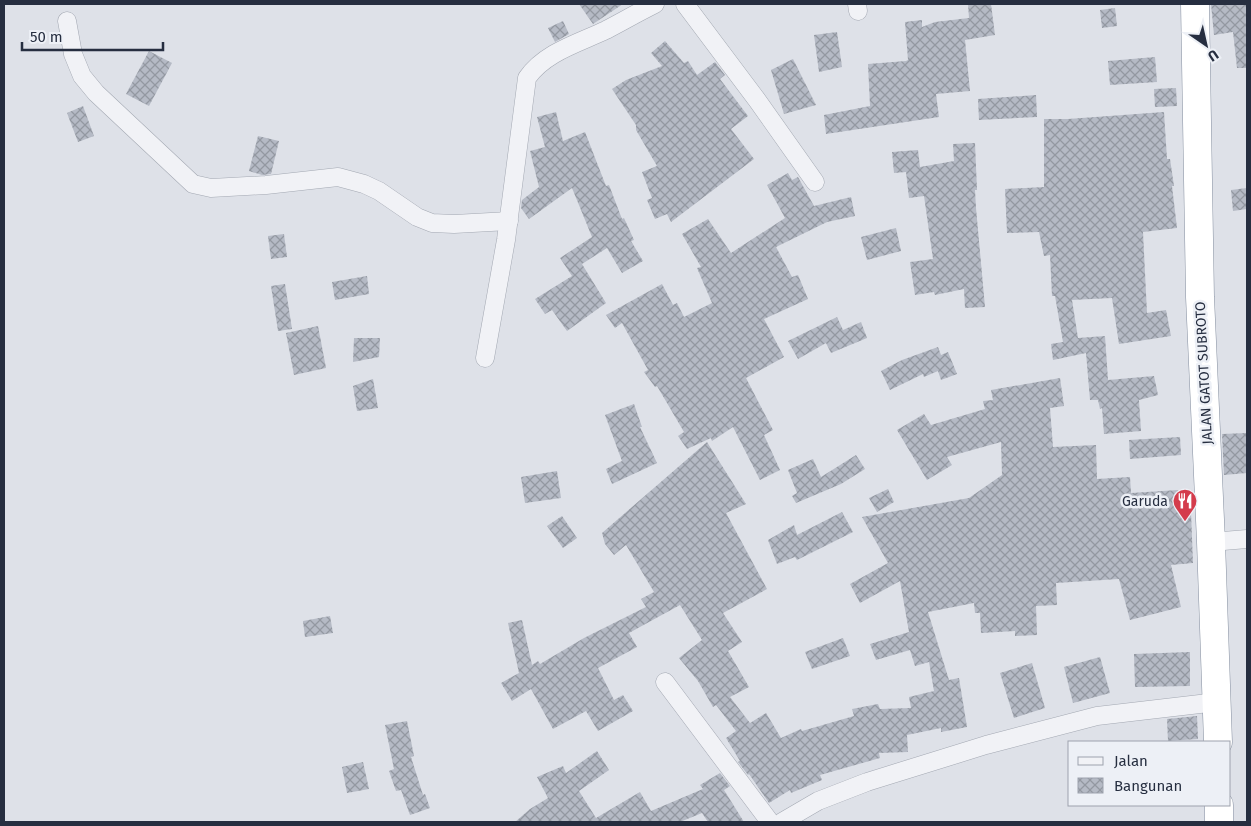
<svg xmlns="http://www.w3.org/2000/svg" width="1251" height="826" viewBox="0 0 1251 826" font-family="'Fira Sans',sans-serif">
<style>
.building{fill:url(#building-cross-hatch)}
.lines{fill:none;stroke-linecap:round;stroke-linejoin:round}
.street-casing{stroke:#a3a8b2;stroke-width:19}
.highway-casing{stroke:#848e9f;stroke-width:29}
.street{stroke:#f1f2f6;stroke-width:18}
.highway{stroke:#fff;stroke-width:28}
.labels{text-anchor:middle;dominant-baseline:central;stroke-width:5;stroke-linejoin:round;paint-order:stroke}
.street-label{font-size:14px;fill:#262e40;stroke:#edf0f6}
.poi-label{font-size:14px;fill:#262e40;stroke:#edf0f6;text-anchor:end}
</style>
<defs>
<pattern id="building-cross-hatch" width="8" height="8" patternUnits="userSpaceOnUse" patternTransform="scale(1.25)"><rect width="8" height="8" fill="#b5bac5"/><path d="M0 0l8 8M0 8l8-8" fill="none" stroke="#9398a1"/></pattern>
</defs>
<rect width="100%" height="100%" fill="#dee1e8"/>
<g class="building">
<polygon points="579,4 623,4 593,24"/>
<polygon points="968,4 991,4 995,35 965,40 970,91 936,94 939,117 826,134 824,115 870,106 868,64 906,61 908,60 905,22 922,20 922,27 935,22 969,18"/>
<polygon points="1211,4 1247,4 1247,68 1237,68 1233,32 1214,35"/>
<polygon points="1115,8 1117,26 1102,28 1100,10"/>
<polygon points="563,21 569,34 555,42 548,28"/>
<polygon points="837,32 842,67 819,72 814,35"/>
<polygon points="665,41 684,63 688,61 697,75 715,62 725,75 720,79 748,116 731,129 754,159 671,222 667,214 655,219 647,200 652,198 642,172 657,166 636,130 636,125 612,89 626,80 662,66 651,53"/>
<polygon points="149,51 172,63 149,106 126,94"/>
<polygon points="1155,57 1157,82 1110,85 1108,61"/>
<polygon points="793,59 816,105 784,114 771,70"/>
<polygon points="1176,88 1177,106 1155,107 1154,89"/>
<polygon points="1036,95 1037,117 979,120 978,99"/>
<polygon points="83,106 94,136 78,142 67,113"/>
<polygon points="556,112 563,141 585,132 606,186 609,185 622,219 624,218 634,240 631,241 643,261 622,273 607,248 582,264 606,303 567,331 552,310 545,314 535,299 572,276 560,258 592,237 572,188 529,219 521,208 522,200 539,187 530,151 545,147 537,117"/>
<polygon points="1164,112 1167,159 1170,159 1174,186 1172,186 1177,228 1143,232 1147,313 1166,310 1171,336 1119,344 1112,298 1072,300 1078,338 1105,336 1108,380 1154,376 1158,395 1139,400 1141,431 1104,434 1102,408 1100,409 1098,400 1090,400 1086,353 1053,360 1051,344 1063,342 1055,296 1052,296 1050,255 1044,256 1039,232 1007,233 1005,189 1044,187 1044,119 1068,119"/>
<polygon points="258,136 279,141 271,174 262,175 249,171"/>
<polygon points="975,143 977,190 975,190 976,208 985,307 965,308 964,289 935,295 934,292 915,295 910,262 933,259 924,196 909,198 906,172 894,173 892,152 918,150 920,167 954,161 953,144"/>
<polygon points="788,173 792,180 798,177 814,206 851,197 855,216 827,222 776,247 792,277 798,275 808,299 764,319 784,357 746,378 773,430 764,435 780,470 760,480 733,427 712,441 711,438 687,449 678,436 684,432 657,386 655,387 644,372 648,370 622,323 615,328 606,315 662,284 673,305 677,303 684,317 712,303 697,268 701,267 682,234 708,219 731,253 785,218 767,185"/>
<polygon points="1247,188 1247,209 1233,211 1231,190"/>
<polygon points="896,228 901,251 867,260 861,237"/>
<polygon points="284,234 287,257 271,259 268,236"/>
<polygon points="367,276 369,294 335,300 332,282"/>
<polygon points="285,284 292,329 278,331 271,286"/>
<polygon points="837,317 843,330 861,322 867,338 831,353 826,343 798,359 788,341"/>
<polygon points="318,326 326,368 294,375 286,333"/>
<polygon points="354,338 380,338 379,357 353,362"/>
<polygon points="938,347 941,355 948,352 957,374 941,380 938,371 924,377 923,374 890,390 881,371 902,360"/>
<polygon points="1060,378 1064,406 1050,408 1053,447 1096,445 1097,479 1130,477 1131,493 1178,490 1179,513 1191,512 1193,563 1171,565 1181,607 1130,620 1119,579 1056,583 1057,605 1036,606 1037,635 1015,636 1015,631 981,633 980,613 975,613 974,603 928,612 949,680 959,678 967,727 941,732 941,728 907,735 908,752 879,753 880,758 820,775 822,780 791,793 790,790 769,803 749,774 748,775 738,762 740,761 726,738 736,731 716,705 713,707 698,681 679,658 702,640 680,605 629,633 637,647 598,668 614,700 623,695 633,711 598,731 586,711 553,729 531,689 512,701 501,683 519,673 508,623 522,620 532,665 538,661 540,664 584,638 646,607 641,599 654,592 626,545 614,555 605,544 602,533 707,442 746,504 726,513 767,589 723,613 742,642 728,651 749,687 730,697 750,723 766,713 781,738 801,729 802,731 854,716 852,709 878,704 880,709 911,708 909,697 934,691 929,662 915,666 910,650 876,660 870,644 909,632 900,581 860,603 850,584 888,563 862,517 969,498 1002,475 1001,442 947,457 952,465 927,480 897,430 924,414 931,425 985,409 983,401 993,400 991,390"/>
<polygon points="373,379 378,408 357,411 353,386"/>
<polygon points="634,404 642,427 640,427 657,463 612,484 606,469 622,461 605,415"/>
<polygon points="1247,433 1247,473 1224,475 1222,434"/>
<polygon points="1180,437 1181,455 1130,459 1129,440"/>
<polygon points="856,455 865,469 841,484 796,503 792,496 797,493 788,470 813,459 821,477"/>
<polygon points="557,471 561,498 525,503 521,477"/>
<polygon points="888,489 894,502 877,512 869,498"/>
<polygon points="842,512 853,532 797,560 795,557 777,564 768,540 794,525 797,535"/>
<polygon points="562,516 577,538 563,548 547,526"/>
<polygon points="330,616 333,633 305,637 303,621"/>
<polygon points="843,638 850,656 812,669 805,652"/>
<polygon points="1190,652 1190,686 1135,687 1134,654"/>
<polygon points="1100,657 1110,693 1073,703 1064,667"/>
<polygon points="1032,663 1045,708 1014,718 1000,673"/>
<polygon points="1197,716 1198,739 1168,741 1167,719"/>
<polygon points="407,721 414,756 411,757 423,795 425,794 430,808 410,815 401,790 396,791 389,771 394,769 385,725"/>
<polygon points="597,751 609,770 579,791 596,818 640,792 651,811 703,789 700,785 720,773 730,786 724,790 744,822 708,822 702,813 680,822 515,822 530,809 548,798 537,777 563,766 566,773"/>
<polygon points="363,762 369,789 347,793 342,767"/>
</g>
<g class="lines">
<defs>
<g id="street">
<polyline points="685,4 757,100 815,182"/>
<polyline points="857,4 858,11"/>
<polyline points="67,21 73,54 82,76 96,93 193,184 211,188 266,185 338,177 364,184 379,191 417,217 432,223 454,224 509,221"/>
<path d="M 485,358 L 506,240 L 527,78 C 545,52 579,43 606,30 C 623,21 639,12 655,4"/>
<polyline points="1211,542 1247,539"/>
<polyline points="665,682 770,822"/>
<polyline points="782,822 818,801 867,782 986,745 1097,716 1217,702"/>
</g>
<g id="highway">
<polyline points="1195,4 1200,297 1211,542 1218,742"/>
<polyline points="1219,805 1219,822"/>
</g>
</defs>
<use href="#street" class="street-casing"/>
<use href="#highway" class="highway-casing"/>
<use href="#street" class="street"/>
<use href="#highway" class="highway"/>
</g>
<defs>
<symbol id="restaurant-pin" viewBox="-11 -11 22 30"><path d="M0 17L-7.5 6A9.5 9.5 0 1 1 7.5 6Z" fill="#d43c4c" stroke="#edf0f6"/><path d="M-5-6h1v4h1v-4h1v4h1v-4h1v5L-1.5 .5V6h-2V.5L-5-1ZM5-6V6H3V1.5H1.5Q1.5-4 5-6Z" fill="#fff"/></symbol>
</defs>
<g fill-rule="evenodd">
<use href="#restaurant-pin" x="1171" y="487" width="28" height="38"/>
</g>
<g class="labels">
<g class="street-label">
<text transform="translate(1204 373) rotate(-93)">JALAN GATOT SUBROTO</text>
</g>
<g class="poi-label">
<text x="1168" y="501">Garuda</text>
</g>
</g>
<rect width="1251" height="826" fill="none" stroke="#262e40" stroke-width="10"/>
<rect x="1068" y="741" width="162" height="65" fill="#edf0f6" stroke="#9da2ad"/>
<rect x="1078" y="757" width="25" height="8" fill="#f1f2f6" stroke="#9da2ad"/>
<text x="1114" y="766" font-size="15" fill="#262e40">Jalan</text>
<rect x="1078" y="778" width="25" height="15" fill="url(#building-cross-hatch)" stroke="#9da2ad"/>
<text x="1114" y="791" font-size="15" fill="#262e40">Bangunan</text>
<g transform="translate(1206 45) rotate(146)" stroke="#edf0f6" stroke-width="4" paint-order="stroke">
<path d="M0-4L9 19L0 12L-9 19Z" fill="#262e40"/>
<text y="-8" font-size="14" font-weight="bold" text-anchor="middle" fill="#262e40">U</text>
</g>
<path d="M22 42v8h141v-8" fill="none" stroke="#262e40" stroke-width="2.5"/>
<text x="30" y="42" font-size="15" fill="#262e40" stroke="#edf0f6" stroke-width="4" paint-order="stroke">50 m</text>
</svg>
